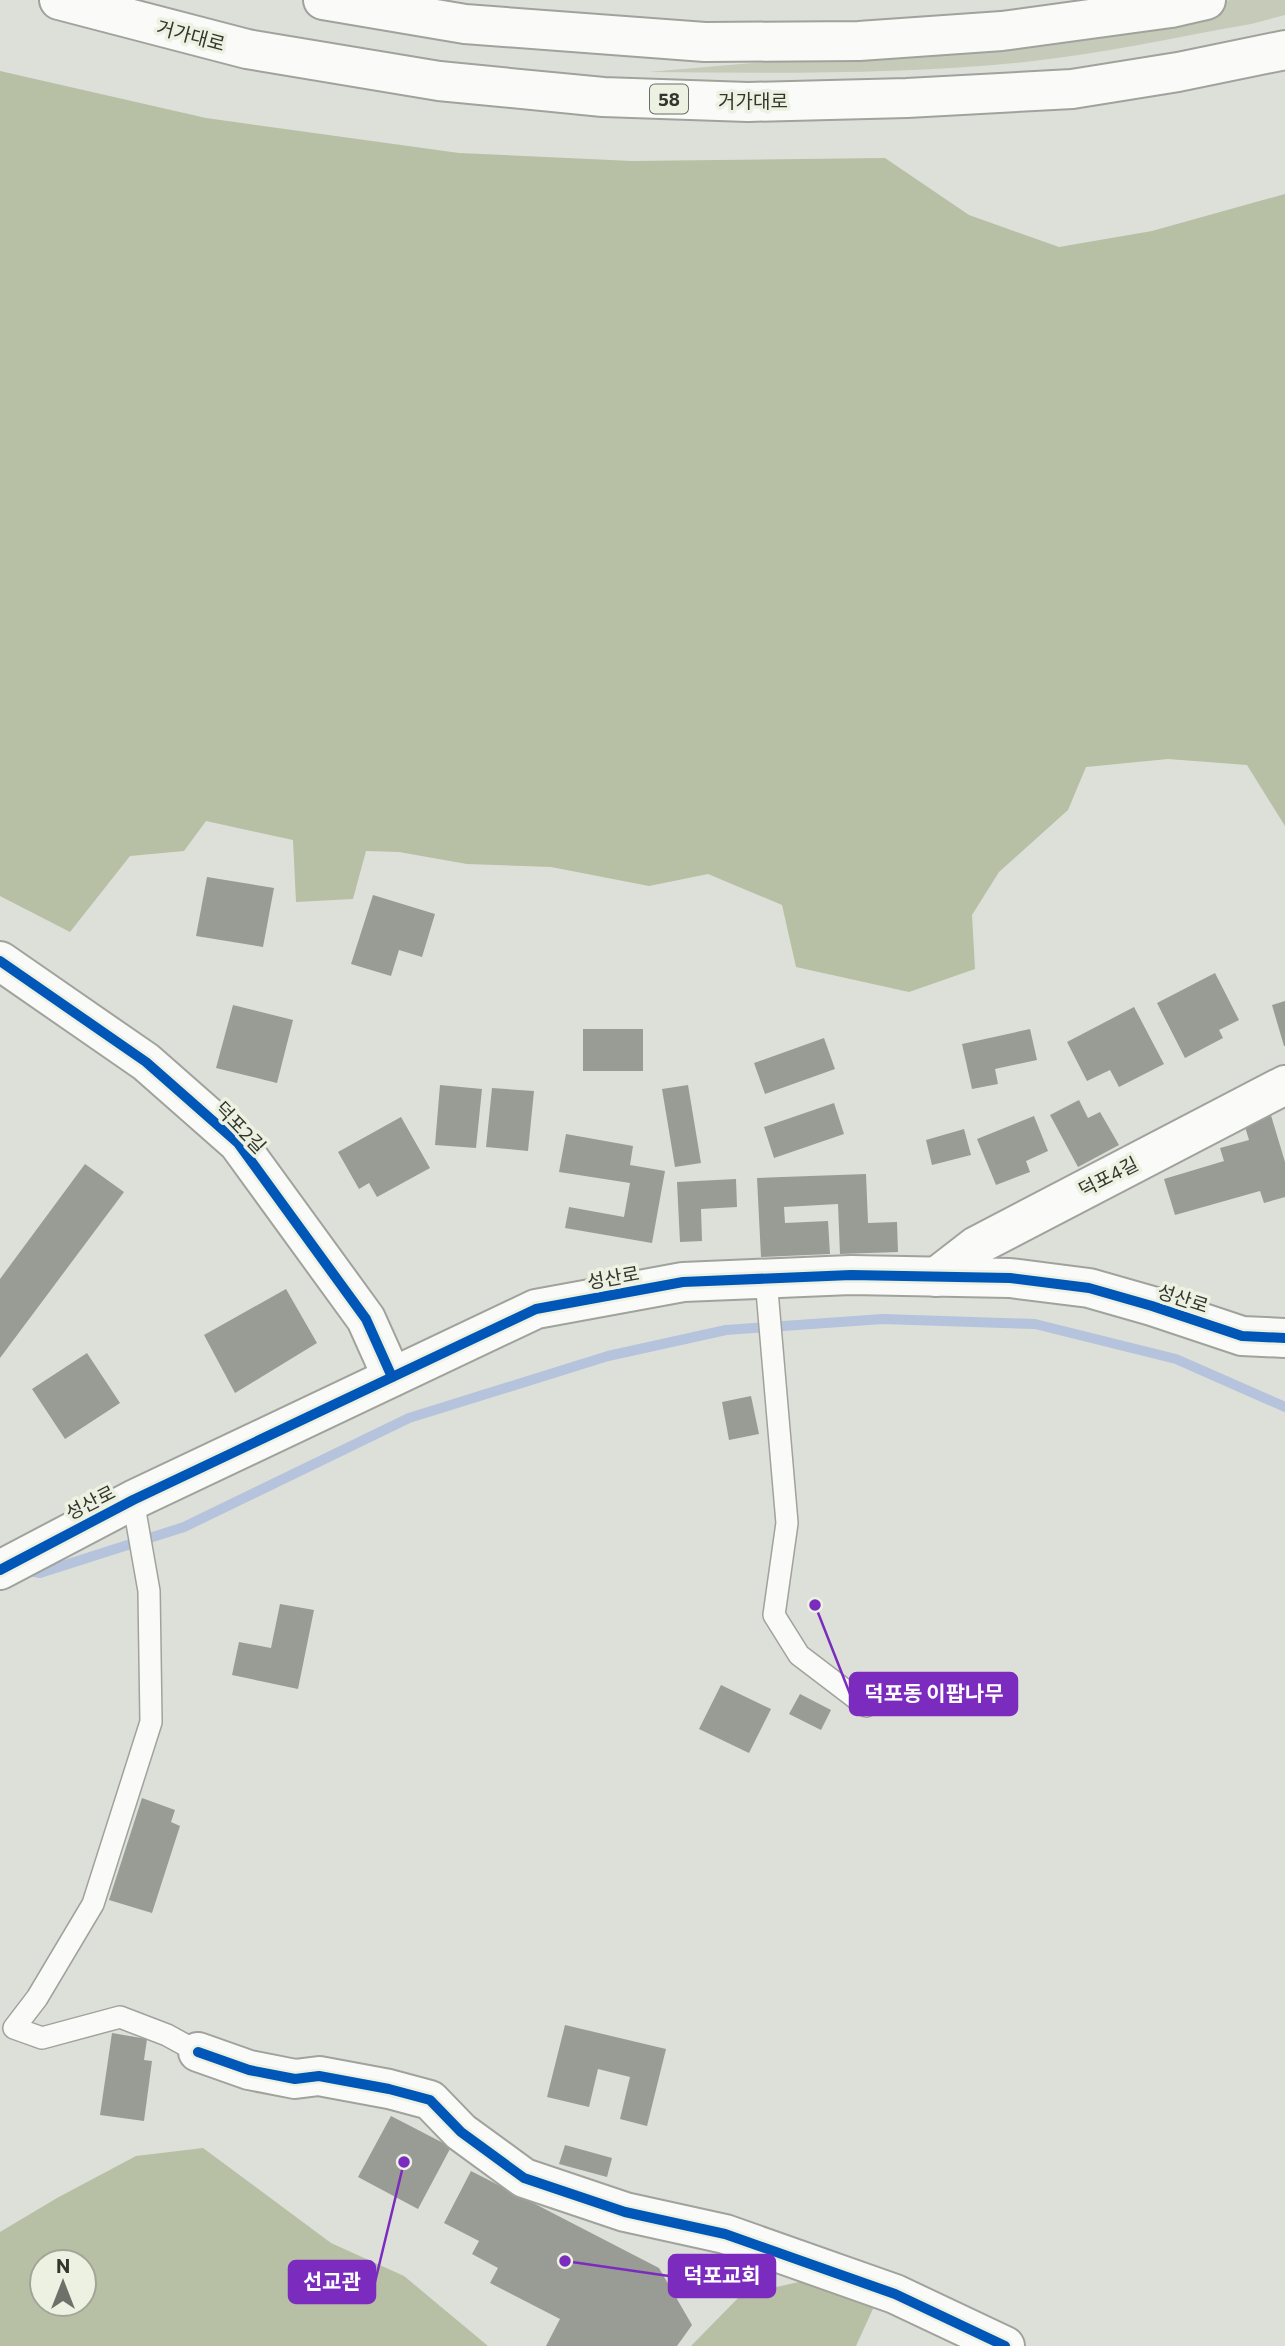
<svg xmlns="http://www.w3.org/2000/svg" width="1285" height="2346" viewBox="0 0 1285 2346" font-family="Commissioner,'Noto Sans KR',sans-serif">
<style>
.green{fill:#c5cbb8}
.forest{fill:#b7bfa4;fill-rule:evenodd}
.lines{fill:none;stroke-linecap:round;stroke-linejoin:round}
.stream{stroke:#b5c3dc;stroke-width:10}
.building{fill:#999b95}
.lane-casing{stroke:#a0a29c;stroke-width:24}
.street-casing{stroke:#a0a29c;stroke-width:42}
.secondary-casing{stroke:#a0a29c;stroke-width:42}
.highway-casing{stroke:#a0a29c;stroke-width:42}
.lane{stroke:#fafaf9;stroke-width:21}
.street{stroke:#fafaf9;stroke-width:38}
.secondary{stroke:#fafaf9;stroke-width:38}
.highway{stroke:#fafaf9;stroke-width:38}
.cycleway-casing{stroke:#ecf1e1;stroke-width:15}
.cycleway{stroke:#0057b8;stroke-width:10}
.labels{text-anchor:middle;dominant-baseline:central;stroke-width:7;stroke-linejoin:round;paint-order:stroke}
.shield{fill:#ecf1e1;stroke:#6a6d64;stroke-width:2}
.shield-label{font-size:18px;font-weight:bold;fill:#33352e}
.street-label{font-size:19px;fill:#33352e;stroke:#ecf1e1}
.leader{fill:none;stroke:#7b2cbf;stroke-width:2.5}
.callout-dot{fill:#7b2cbf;stroke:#ecf1e1;stroke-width:2.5}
.callout{fill:#7b2cbf;stroke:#7b2cbf;stroke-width:2.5}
.callout-label{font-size:21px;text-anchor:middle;font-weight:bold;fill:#fff}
</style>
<rect width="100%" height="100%" fill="#dde0d8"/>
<path class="green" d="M 1230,0 L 1285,0 L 1285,15 L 1251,24 C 1176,37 1101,54 1025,62 C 900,75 773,73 648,72 L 1021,40 Z"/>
<g class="forest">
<polygon points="0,71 206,118 459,153 632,161 885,158 969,215 1059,247 1152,231 1285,194 1285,826 1247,765 1168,759 1086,767 1068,810 999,872 972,915 975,969 909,992 796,967 782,905 708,874 649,886 551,867 467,864 399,852 366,851 353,899 296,902 293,840 206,821 184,851 130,856 70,932 0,896"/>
<path d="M 203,2148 L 331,2243 L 404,2276 L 488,2346 L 0,2346 L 0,2232 L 57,2198 L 136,2156 ZM 42,2262 L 84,2262 L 84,2304 L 42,2304 Z"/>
<polygon points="812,2279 877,2300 856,2346 691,2346 741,2295"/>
</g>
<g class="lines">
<polyline class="stream" points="23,1570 40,1573 184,1527 409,1418 608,1356 726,1330 883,1319 1035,1324 1176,1359 1285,1407"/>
</g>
<g class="building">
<polygon points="207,877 274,888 263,947 196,936"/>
<polygon points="373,895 435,914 422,957 399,950 391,976 351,964"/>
<polygon points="1215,973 1239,1020 1219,1030 1223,1038 1185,1058 1157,1003"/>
<polygon points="1285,1001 1285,1046 1284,1046 1272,1005"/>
<polygon points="233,1005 293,1020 277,1083 216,1068"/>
<polygon points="1134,1007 1164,1064 1119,1087 1110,1070 1087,1081 1067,1042"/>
<rect x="583" y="1029" width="60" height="42"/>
<polygon points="1030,1029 1037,1060 995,1069 998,1084 972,1089 962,1044"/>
<polygon points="824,1038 835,1069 765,1094 754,1063"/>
<polygon points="440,1085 482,1089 476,1148 435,1145"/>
<polygon points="688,1085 701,1163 675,1167 662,1089"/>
<polygon points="492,1088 534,1091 528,1151 486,1147"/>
<polygon points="1079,1100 1088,1118 1100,1112 1119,1145 1078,1167 1050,1115"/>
<polygon points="834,1103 844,1134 774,1158 764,1127"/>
<polygon points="1270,1112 1285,1162 1285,1197 1264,1203 1260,1191 1175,1215 1164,1179 1224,1161 1220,1148 1249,1140 1243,1120"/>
<polygon points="1034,1116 1048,1151 1026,1161 1030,1172 996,1185 977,1139"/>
<polygon points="401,1117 430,1168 377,1197 369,1183 359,1189 338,1152"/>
<polygon points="964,1129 971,1155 932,1165 926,1140"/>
<polygon points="566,1134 633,1146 630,1165 665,1171 652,1243 565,1228 569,1207 624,1217 630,1183 559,1172"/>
<polygon points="85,1164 124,1192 0,1358 0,1279"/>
<polygon points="866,1174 868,1223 897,1222 898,1252 840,1254 838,1204 784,1207 785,1223 828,1221 830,1254 761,1257 757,1178"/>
<polygon points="736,1179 737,1207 701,1209 702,1241 680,1242 677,1182"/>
<polygon points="286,1289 317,1343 235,1393 204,1335"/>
<polygon points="87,1353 120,1403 65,1439 32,1389"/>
<polygon points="751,1396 759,1434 729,1440 722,1402"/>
<polygon points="280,1604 314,1610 298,1689 232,1675 239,1642 271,1648"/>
<polygon points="721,1685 771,1709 749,1753 699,1729"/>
<polygon points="800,1694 831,1710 821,1730 789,1714"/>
<polygon points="142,1798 175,1810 171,1822 180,1826 152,1913 109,1900"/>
<polygon points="565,2025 666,2049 647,2126 620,2119 630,2077 598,2069 589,2107 547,2097"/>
<polygon points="112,2033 147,2039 144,2060 152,2061 144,2121 100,2115"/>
<polygon points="391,2116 451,2147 418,2209 358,2177"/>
<polygon points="565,2145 612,2158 607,2177 559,2164"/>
<polygon points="471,2171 659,2268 692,2325 677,2346 546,2346 560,2319 490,2283 498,2268 472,2254 479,2241 444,2223"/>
</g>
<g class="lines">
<defs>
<g id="lane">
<polyline points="766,1279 787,1523 774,1615 799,1655 866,1706"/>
<polyline points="133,1500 149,1591 151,1722 93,1904 37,1998 14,2028 42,2038 120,2017 167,2035 198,2052"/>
</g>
<g id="street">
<polyline points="0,961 146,1062 238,1143 366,1319 392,1377"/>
<polyline points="936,1277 976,1246 1285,1085"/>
<polyline points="198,2052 249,2070 295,2079 319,2076 389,2089 430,2100 461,2132 524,2178 625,2212 725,2234 895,2294 1005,2346"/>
</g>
<polyline id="secondary" points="0,1570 133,1500 536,1309 683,1282 851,1275 1010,1278 1089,1288 1152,1306 1242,1336 1285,1338"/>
<g id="highway">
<polyline points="59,0 247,49 439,81 603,97 748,102 907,98 1072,89 1178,72 1285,50"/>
<polyline points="323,0 465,24 705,42 859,41 1002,31 1171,8 1206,0"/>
</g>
</defs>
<use href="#lane" class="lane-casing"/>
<use href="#street" class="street-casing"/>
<use href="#secondary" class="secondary-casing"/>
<use href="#highway" class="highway-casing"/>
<use href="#lane" class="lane"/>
<use href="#street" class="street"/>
<use href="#secondary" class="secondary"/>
<use href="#highway" class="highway"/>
<defs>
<g id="cycleway">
<polyline points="0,961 146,1062 238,1143 366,1319 392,1377"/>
<polyline points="0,1570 133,1500 536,1309 683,1282 851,1275 1010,1278 1089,1288 1152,1306 1242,1336 1285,1338"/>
<polyline points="198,2052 249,2070 295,2079 319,2076 389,2089 430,2100 461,2132 524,2178 625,2212 725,2234 895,2294 1005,2346"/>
</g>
</defs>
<use href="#cycleway" class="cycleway-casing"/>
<use href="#cycleway" class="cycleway"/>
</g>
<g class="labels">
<rect class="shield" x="650" y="84.5" width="38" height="29" rx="5"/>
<g class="shield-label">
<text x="669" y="99">58</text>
</g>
<g class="street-label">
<text transform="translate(191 35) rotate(15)">거가대로</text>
<text x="753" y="100">거가대로</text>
<text transform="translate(241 1127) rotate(46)">덕포2길</text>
<text transform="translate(1108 1176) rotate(-27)">덕포4길</text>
<text transform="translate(613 1277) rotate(-10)">성산로</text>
<text transform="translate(1183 1298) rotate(18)">성산로</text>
<text transform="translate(90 1502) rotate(-27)">성산로</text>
</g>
</g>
<path class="leader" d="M815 1605L850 1694M565 2261L669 2276M404 2162L375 2282"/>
<g class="callout-dot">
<circle cx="815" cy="1605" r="7"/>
<circle cx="565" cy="2261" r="7"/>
<circle cx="404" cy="2162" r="7"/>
</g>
<g class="callout">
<rect x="850" y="1673" width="167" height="42" rx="7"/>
<rect x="669" y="2255" width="106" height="42" rx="7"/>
<rect x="289" y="2261" width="86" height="42" rx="7"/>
</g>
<g class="callout-label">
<text x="934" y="1701">덕포동 이팝나무</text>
<text x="722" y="2283">덕포교회</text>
<text x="332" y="2289">선교관</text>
</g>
<g transform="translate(63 2283)"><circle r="33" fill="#ecf1e1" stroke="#a2a699" stroke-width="2"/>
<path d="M0-5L12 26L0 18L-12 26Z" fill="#6e716a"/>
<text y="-10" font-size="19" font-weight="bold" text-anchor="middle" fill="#33352e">N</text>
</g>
</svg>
